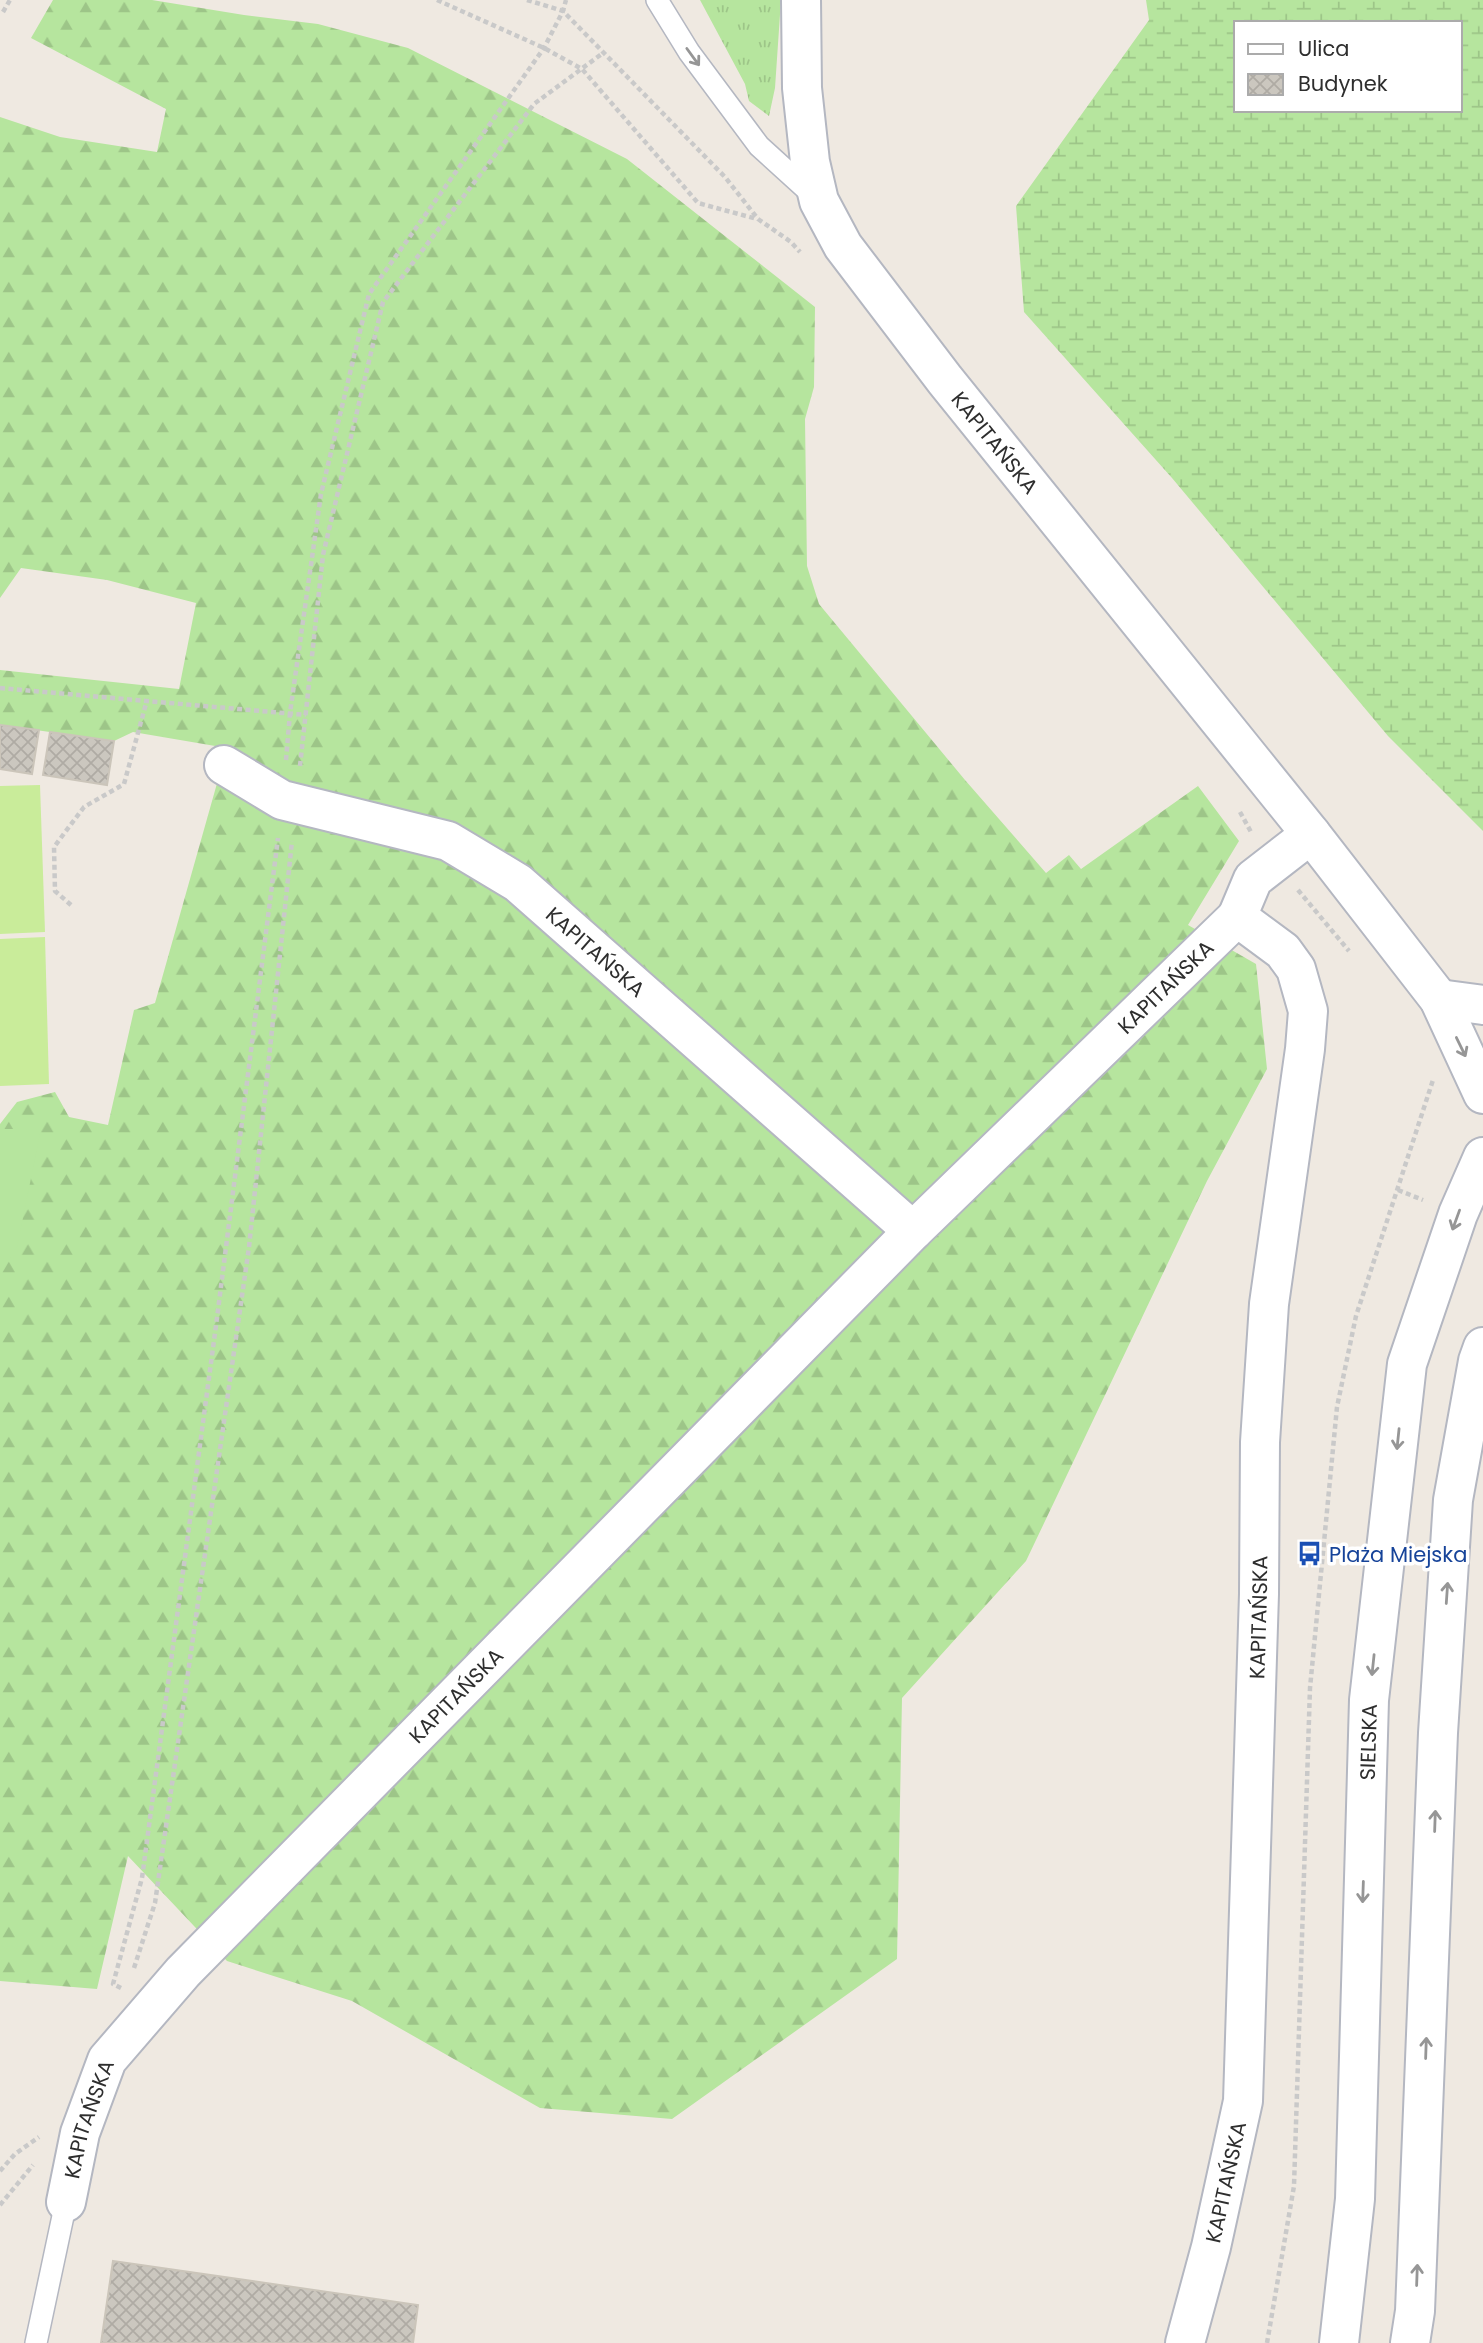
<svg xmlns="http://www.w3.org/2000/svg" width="1483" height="2343" viewBox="0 0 1483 2343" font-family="Poppins,sans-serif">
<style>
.grass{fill:url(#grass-tufts)}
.forest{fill:url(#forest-firs)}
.wetland{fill:url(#wetland-marsh);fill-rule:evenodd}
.park{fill:#b6e59e}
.pitch{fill:#c9ec9a}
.building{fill:url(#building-cross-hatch);stroke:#cbc5ba;stroke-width:2}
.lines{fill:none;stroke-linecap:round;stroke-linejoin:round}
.lane-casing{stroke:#b4b7c1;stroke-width:24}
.street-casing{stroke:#b4b7c1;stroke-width:42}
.secondary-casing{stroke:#b4b7c1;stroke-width:42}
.path{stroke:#c9c9c9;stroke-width:4.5;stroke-dasharray:5 3.5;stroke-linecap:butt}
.lane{stroke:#fff;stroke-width:21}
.street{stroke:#fff;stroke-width:38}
.secondary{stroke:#fff;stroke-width:38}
.oneway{stroke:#969696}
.labels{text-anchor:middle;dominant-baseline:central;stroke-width:7;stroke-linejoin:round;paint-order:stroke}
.street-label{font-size:21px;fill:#2e2e2e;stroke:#fff}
.transit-label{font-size:21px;fill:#164399;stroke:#fff;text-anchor:start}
</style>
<defs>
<pattern id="grass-tufts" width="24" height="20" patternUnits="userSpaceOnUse" patternTransform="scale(1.75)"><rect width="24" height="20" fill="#b6e59e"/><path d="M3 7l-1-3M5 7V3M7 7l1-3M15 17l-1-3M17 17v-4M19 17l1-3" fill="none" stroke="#9dc588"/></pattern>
<pattern id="forest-firs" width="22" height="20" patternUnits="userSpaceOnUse" patternTransform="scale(1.75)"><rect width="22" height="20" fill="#b6e59e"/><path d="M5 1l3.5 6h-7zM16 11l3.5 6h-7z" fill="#9dc588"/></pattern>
<pattern id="wetland-marsh" width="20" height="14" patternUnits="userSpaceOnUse" patternTransform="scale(1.75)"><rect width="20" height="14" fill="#b6e59e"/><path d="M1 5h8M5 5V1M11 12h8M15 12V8" fill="none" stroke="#9dc588"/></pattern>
<pattern id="building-cross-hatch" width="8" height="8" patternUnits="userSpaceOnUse" patternTransform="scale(1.75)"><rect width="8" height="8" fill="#cbc7bf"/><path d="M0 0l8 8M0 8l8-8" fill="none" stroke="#afaba4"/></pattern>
</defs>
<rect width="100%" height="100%" fill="#efe9e1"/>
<polygon class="grass" points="700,0 781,0 775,88 769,116 749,101 745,84"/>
<polygon class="forest" points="53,0 152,0 244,15 318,24 408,48 627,159 815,307 814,387 805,419 807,566 819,604 965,780 1046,873 1069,855 1081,869 1198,786 1239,841 1188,925 1256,964 1267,1069 1207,1181 1026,1561 902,1698 897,1959 672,2119 540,2108 352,2001 227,1961 128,1856 97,1989 0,1981 0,1124 17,1102 55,1092 69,1117 108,1125 134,1010 155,1003 227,748 133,732 114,741 0,725 0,670 179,689 196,603 107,580 21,568 0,598 0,117 60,137 157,152 166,109 31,38"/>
<path class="wetland" d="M 1146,0 L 1483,0 L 1483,831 L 1388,736 L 1172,478 L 1024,312 L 1016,206 L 1149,20 ZM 1236,23 L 1460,23 L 1460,110 L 1236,110 Z"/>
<polygon class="park" points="0,1129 41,1129 17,1247 0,1274"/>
<g class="pitch">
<polygon points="40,785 45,932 0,934 0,786"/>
<polygon points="45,937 49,1084 0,1086 0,939"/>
</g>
<g class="building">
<polygon points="0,725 39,730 32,774 0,769"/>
<polygon points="50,732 114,741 107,785 43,775"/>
<polygon points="113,2261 418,2305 413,2343 101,2343"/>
</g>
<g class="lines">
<defs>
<g id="lane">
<polyline points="657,0 689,52 759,146 814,196"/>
<polyline points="36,2343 66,2202"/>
</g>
<g id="street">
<path id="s1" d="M 801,0 L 802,88 L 810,162 L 819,201 L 843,246 L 945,380 L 1311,834 L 1439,999 L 1483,1094"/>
<path id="s2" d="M 224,765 L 282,800 L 448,841 L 518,883 L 913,1231"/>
<polyline points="1439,999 1483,1005"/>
<path id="s3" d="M 66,2202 L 80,2133 L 107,2060 L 183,1972 L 913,1231 L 1237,917"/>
<path id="s4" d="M 1185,2343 L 1211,2247 L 1243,2101 L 1259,1594 L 1260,1442 L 1269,1304 L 1305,1049 L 1308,1011 L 1296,969 L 1283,951 L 1237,917 L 1253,879 L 1311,834"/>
</g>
<g id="secondary">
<path id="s5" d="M 1339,2343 L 1355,2199 L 1369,1700 L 1407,1364 L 1458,1214 L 1483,1157"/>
<polyline points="1410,2343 1415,2311 1438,1733 1453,1500 1478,1361 1483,1347"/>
</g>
</defs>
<use href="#lane" class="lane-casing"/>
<use href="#street" class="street-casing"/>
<use href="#secondary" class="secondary-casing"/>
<g class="path">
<polyline points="437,0 544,48 582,69 698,203 757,219"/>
<polyline points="527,0 563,11 725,177 758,219 791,242 800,252"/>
<polyline points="3,12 10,0"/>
<polyline points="0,688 306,715"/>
<polyline points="286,760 290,713 321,494 369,294 544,48 563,11 566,0"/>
<polyline points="300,766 323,555 383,302 534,104 603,53"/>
<polyline points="1240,812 1251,832"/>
<polyline points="1298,890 1349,951"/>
<polyline points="71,905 55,891 54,847 84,807 124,784 147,700"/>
<polyline points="1398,1190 1423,1200"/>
<polyline points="134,1968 155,1903 249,1247 292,841"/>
<polyline points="121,1988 113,1984 142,1878 217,1318 278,838"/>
<polyline points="0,2171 15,2154 39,2137"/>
<polyline points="0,2205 33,2165"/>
<polyline points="1267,2343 1294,2186 1310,1688 1337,1407 1356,1316 1433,1080"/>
</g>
<use href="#lane" class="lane"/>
<use href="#street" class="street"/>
<use href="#secondary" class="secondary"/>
</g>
<defs><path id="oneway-shaft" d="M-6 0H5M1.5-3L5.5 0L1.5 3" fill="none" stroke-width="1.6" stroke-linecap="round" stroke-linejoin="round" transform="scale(1.75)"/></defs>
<g class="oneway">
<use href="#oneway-shaft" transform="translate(693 57) rotate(54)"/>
<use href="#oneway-shaft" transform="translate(1461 1047) rotate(64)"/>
<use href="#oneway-shaft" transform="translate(1456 1220) rotate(110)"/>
<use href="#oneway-shaft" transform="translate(1398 1439) rotate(96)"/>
<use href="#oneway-shaft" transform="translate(1447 1593) rotate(-86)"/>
<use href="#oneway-shaft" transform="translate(1373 1665) rotate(96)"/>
<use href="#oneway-shaft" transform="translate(1435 1821) rotate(-88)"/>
<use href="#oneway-shaft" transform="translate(1363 1892) rotate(92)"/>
<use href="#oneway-shaft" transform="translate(1426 2048) rotate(-88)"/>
<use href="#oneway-shaft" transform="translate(1417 2275) rotate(-88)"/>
</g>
<defs>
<symbol id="bus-bare" viewBox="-9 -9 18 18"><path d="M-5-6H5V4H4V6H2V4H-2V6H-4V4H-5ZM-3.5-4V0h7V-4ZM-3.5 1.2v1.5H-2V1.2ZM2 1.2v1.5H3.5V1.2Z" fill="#1a4fb4" stroke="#fff" stroke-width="2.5" paint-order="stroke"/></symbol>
</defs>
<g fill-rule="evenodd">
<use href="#bus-bare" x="1292" y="1536" width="35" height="35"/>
</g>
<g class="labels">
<g class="street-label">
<text stroke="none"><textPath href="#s1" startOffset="502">KAPITAŃSKA</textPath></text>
<text stroke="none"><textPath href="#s2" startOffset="424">KAPITAŃSKA</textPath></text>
<text stroke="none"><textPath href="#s3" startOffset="1656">KAPITAŃSKA</textPath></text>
<text stroke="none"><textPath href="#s4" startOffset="733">KAPITAŃSKA</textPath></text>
<text stroke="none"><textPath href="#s3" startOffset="653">KAPITAŃSKA</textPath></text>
<text stroke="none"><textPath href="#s5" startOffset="602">SIELSKA</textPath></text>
<text stroke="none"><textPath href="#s3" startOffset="86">KAPITAŃSKA</textPath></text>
<text stroke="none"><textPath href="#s4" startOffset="166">KAPITAŃSKA</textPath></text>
</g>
<g class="transit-label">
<text x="1329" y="1554">Plaża Miejska</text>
</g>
</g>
<rect x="1234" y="21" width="228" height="91" fill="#ffffff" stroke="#ababab" stroke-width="2"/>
<rect x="1248" y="44" width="35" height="10" fill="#ffffff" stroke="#ababab" stroke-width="2"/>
<text x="1298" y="56" font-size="21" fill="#2e2e2e">Ulica</text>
<rect x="1248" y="74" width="35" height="21" fill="url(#building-cross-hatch)" stroke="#ababab" stroke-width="2"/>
<text x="1298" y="91" font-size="21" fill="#2e2e2e">Budynek</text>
</svg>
